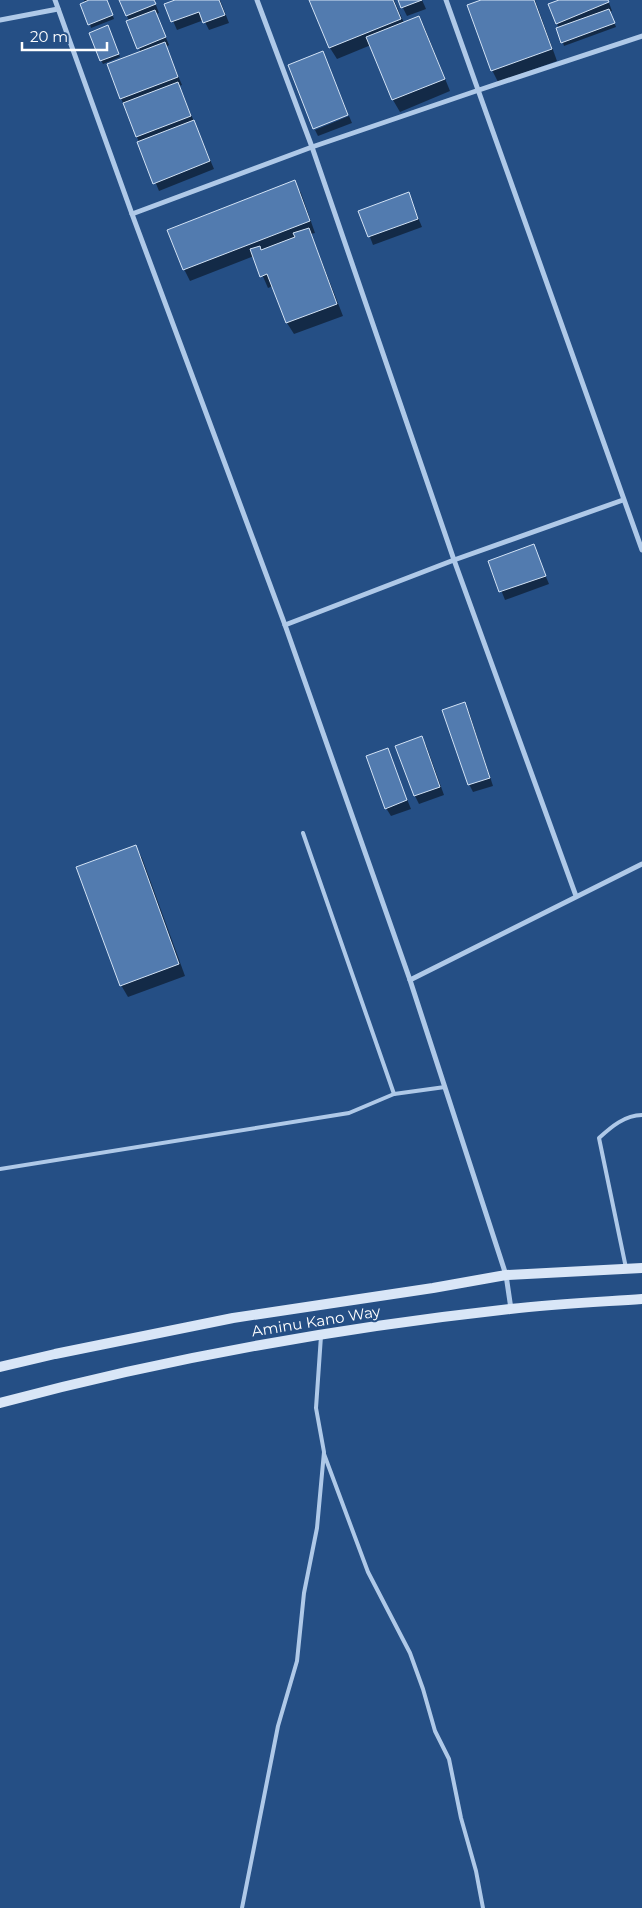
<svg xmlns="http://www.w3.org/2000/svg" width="642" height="1908" viewBox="0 0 642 1908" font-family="Montserrat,sans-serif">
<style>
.shadow{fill:#0007}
.building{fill:#527baf;stroke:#d3e3f6}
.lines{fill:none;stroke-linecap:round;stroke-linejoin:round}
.lane{stroke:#afc9e8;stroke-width:4}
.street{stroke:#afc9e8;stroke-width:5}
.secondary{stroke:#d9e6f7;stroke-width:10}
.labels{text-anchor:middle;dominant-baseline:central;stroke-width:4;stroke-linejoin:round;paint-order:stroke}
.street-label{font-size:15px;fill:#fff;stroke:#254f85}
</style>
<rect width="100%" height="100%" fill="#254f85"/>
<g class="shadow">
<polygon points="84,0 107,0 114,19 91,28"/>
<polygon points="121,0 154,0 159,13 156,14 169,45 166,47 182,85 179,86 214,169 159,191 121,98 141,53"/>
<polygon points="178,0 220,0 229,23 209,30 204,20 177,30 166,5"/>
<polygon points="311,0 394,0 404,23 419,18 425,29 450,91 400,112 393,100 371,45 337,59 330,48"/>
<polygon points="399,0 422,0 426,9 407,16"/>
<polygon points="484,0 535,0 557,61 498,82 492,70"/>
<polygon points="562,0 608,0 612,11 610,12 616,27 564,46 557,23"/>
<polygon points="110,30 120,57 103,64 101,60"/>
<polygon points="323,53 348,114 313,127"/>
<polygon points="349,116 352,123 318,136 315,130"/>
<polygon points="294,182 301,193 315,233 311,234 343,316 294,334 287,323 273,286 268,288 254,256 190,281 184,269"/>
<polygon points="408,194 422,227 373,245 360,211"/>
<polygon points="533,546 549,584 505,600 490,562"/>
<polygon points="464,704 469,712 493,786 473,792 469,784"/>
<polygon points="421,738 426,745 444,795 419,804 415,796 397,746"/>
<polygon points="387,750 411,809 391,816 386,808"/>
<polygon points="136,847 142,858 185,976 128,997 121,985"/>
</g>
<g class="building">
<polygon points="89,0 107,0 113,15 88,25 80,4"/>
<polygon points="119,0 154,0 156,4 126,16"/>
<polygon points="175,0 219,0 225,15 203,23 199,12 171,22 164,4"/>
<polygon points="309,0 393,0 401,19 329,48"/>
<polygon points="398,0 422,0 401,8"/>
<polygon points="481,0 534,0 552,49 491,71 467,5"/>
<polygon points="559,0 608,0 609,2 556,24 548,4"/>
<polygon points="609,9 615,23 561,43 556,28"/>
<polygon points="155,10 166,37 137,49 126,21"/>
<polygon points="419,16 445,79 392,100 366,37"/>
<polygon points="108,25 119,54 100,61 89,33"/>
<polygon points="165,42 178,77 120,99 107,64"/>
<polygon points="323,51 348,115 313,129 288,65"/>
<polygon points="178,82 191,116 136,137 123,103"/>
<polygon points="194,120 210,161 153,184 137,142"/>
<polygon points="295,180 310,221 183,270 167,230"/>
<polygon points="409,192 418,219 368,237 358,211"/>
<polygon points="309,228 337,304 286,323 267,274 260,277 250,249 260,246 261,250 295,237 293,233"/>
<polygon points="534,544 546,576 499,592 488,561"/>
<polygon points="465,702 490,778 468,785 442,710"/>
<polygon points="422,736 440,787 414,796 395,746"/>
<polygon points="388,748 407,800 385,809 366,756"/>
<polygon points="136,845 179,964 120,986 76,867"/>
</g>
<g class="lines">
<g class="lane">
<polyline points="303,833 394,1094"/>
<polyline points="0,1169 349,1113 394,1094 445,1087"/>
<path d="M 626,1268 L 599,1138 C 611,1127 625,1115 642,1115"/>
<polyline points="324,1454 368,1572 410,1653 423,1689 435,1731 449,1759 461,1818 476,1871 483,1908"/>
<polyline points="242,1908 278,1726 297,1661 304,1593 317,1528 324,1452 316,1408 321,1336"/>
</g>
<g class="street">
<polyline points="55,0 132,214 285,625 410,980 506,1275 511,1309"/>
<polyline points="257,0 312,147 454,560 576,896"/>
<polyline points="446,0 642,550"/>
<polyline points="0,20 58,9"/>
<polyline points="132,214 312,147 479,90 642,36"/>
<polyline points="285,625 454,560 623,500"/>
<polyline points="410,980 642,864"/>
</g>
<g class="secondary">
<polyline points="0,1367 55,1354 233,1318 433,1288 506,1275 642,1268"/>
<path d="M 0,1403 C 167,1358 338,1328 510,1309 C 554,1304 598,1302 642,1299"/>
</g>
</g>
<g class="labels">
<g class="street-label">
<text transform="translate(316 1321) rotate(-9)">Aminu Kano Way</text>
</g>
</g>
<path d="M22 42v8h85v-8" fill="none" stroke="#ffffff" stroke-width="2.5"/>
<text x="30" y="42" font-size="15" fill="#ffffff" stroke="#254f85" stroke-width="4" paint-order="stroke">20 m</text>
</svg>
